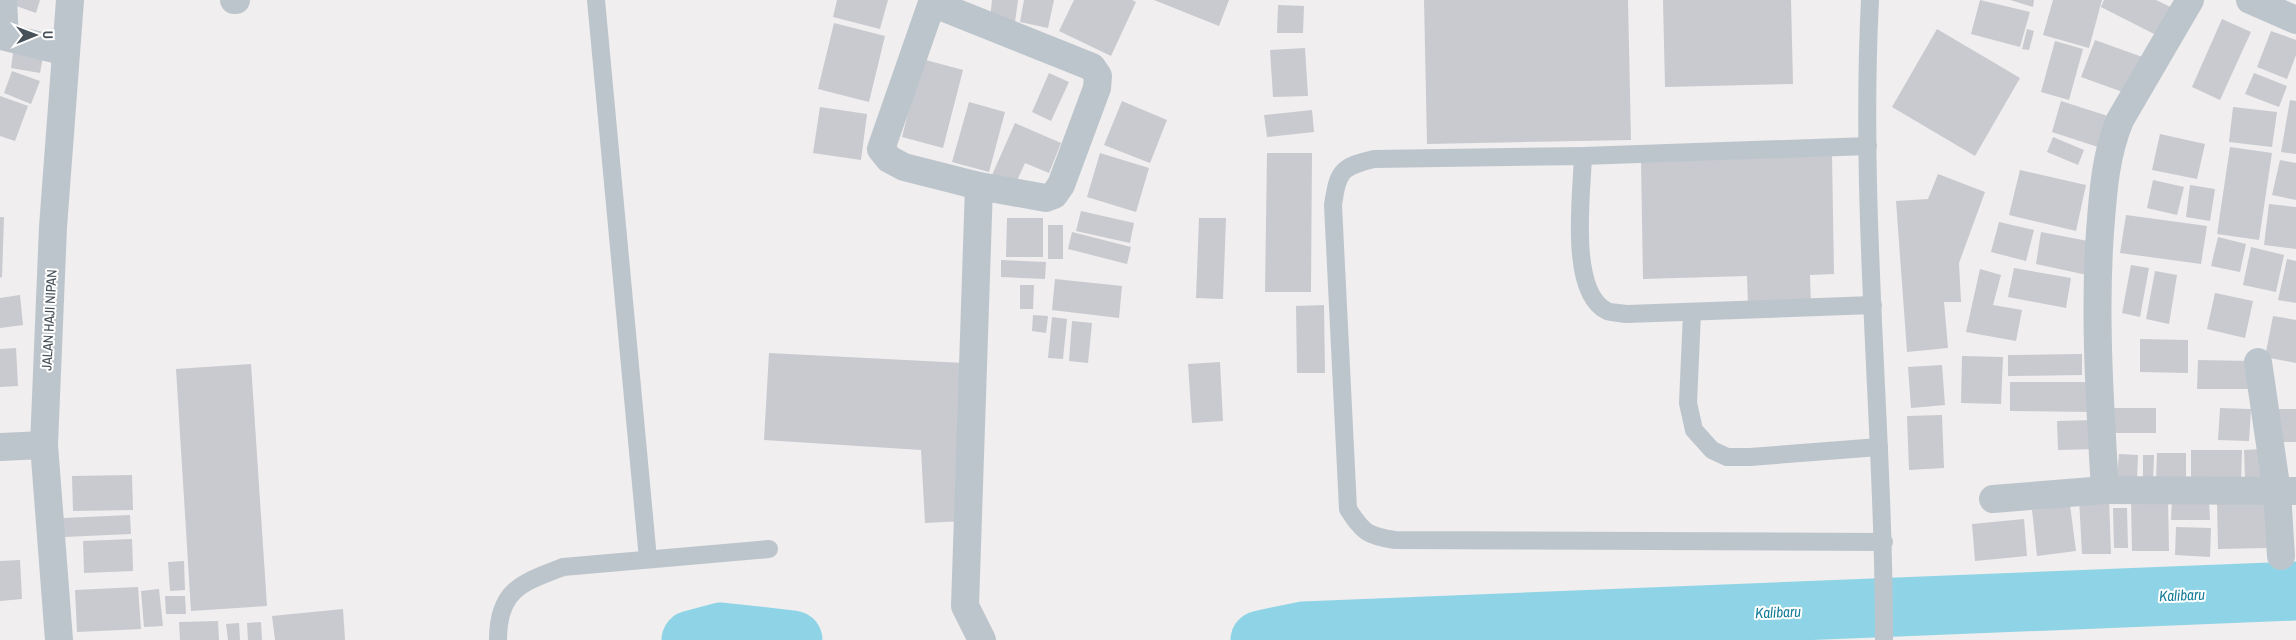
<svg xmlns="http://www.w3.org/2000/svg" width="2296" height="640" viewBox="0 0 2296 640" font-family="'Archivo Narrow',sans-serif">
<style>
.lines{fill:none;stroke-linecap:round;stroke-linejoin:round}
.river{stroke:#8ed4e6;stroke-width:59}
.building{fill:#c8cad0}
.service{stroke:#bdc5cc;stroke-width:18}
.minor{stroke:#bdc5cc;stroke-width:28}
.labels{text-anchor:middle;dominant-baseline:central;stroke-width:4;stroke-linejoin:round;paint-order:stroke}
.street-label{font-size:14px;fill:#47515a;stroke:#fff}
.water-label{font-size:15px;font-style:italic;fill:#157d98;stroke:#fff}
</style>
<rect width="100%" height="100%" fill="#f0eeee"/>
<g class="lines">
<g class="river">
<polyline points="691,640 721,632 793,640"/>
<polyline points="1260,640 1303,631 2296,591"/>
</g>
</g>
<g class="building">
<polygon points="9,0 40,0 36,13 8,3"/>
<polygon points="837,0 888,0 880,29 833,17"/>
<polygon points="992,0 1018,0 1015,22 990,19"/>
<polygon points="1024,0 1054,0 1048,28 1020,22"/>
<polygon points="1074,0 1132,0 1136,2 1111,56 1059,31"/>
<polygon points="1154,0 1229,0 1219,26"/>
<polygon points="1424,0 1628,0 1631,140 1427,144"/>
<polygon points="1663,0 1791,0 1793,84 1665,87"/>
<polygon points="1980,0 2030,12 2020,47 1971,34"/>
<polygon points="2010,0 2034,0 2033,7"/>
<polygon points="2053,0 2102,0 2089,48 2043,35"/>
<polygon points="2104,0 2156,0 2177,10 2162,38 2101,7"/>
<polygon points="1278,5 1304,6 1303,33 1277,33"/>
<polygon points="2222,19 2251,32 2220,100 2192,87"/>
<polygon points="834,23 885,36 869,102 818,89"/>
<polygon points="1937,29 2020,78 1975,156 1892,107"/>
<polygon points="2027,29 2034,31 2029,50 2022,49"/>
<polygon points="2271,31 2296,40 2296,55 2287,79 2257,67"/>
<polygon points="2095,40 2145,58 2131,95 2081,77"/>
<polygon points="2055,41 2083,49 2069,100 2041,92"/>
<polygon points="14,46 44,51 40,73 11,68"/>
<polygon points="1305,48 1308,96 1273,97 1270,50"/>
<polygon points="922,59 963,70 943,148 902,137"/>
<polygon points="12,71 40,81 31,104 4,93"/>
<polygon points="1049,73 1069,82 1051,121 1032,112"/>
<polygon points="2254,73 2287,86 2279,107 2245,94"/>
<polygon points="0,96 28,106 15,141 0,136"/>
<polygon points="2290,100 2296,101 2296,154 2281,152"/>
<polygon points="1122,101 1167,120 1150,163 1104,145"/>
<polygon points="2061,101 2111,117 2101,148 2052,132"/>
<polygon points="969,102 1005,112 989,172 952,162"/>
<polygon points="820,107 867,114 861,160 813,153"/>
<polygon points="2233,107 2277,112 2272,147 2229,142"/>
<polygon points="1312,110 1314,132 1267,137 1264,115"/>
<polygon points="1015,123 1061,143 1049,173 1025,163 1015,185 992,175"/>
<polygon points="2160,134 2205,144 2197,179 2152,170"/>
<polygon points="2053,137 2084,150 2078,165 2047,152"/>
<polygon points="2230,147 2272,153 2259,240 2217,234"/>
<polygon points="1100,153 1149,168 1136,212 1087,197"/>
<polygon points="1267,153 1312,153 1311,292 1265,292"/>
<polygon points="1832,156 1834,274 1810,275 1811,305 1748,306 1747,276 1643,279 1641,160"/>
<polygon points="2280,160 2296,163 2296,200 2272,195"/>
<polygon points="2020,170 2086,185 2076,231 2009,215"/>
<polygon points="1938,174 1985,192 1959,263 1961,302 1944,302 1948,348 1907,352 1896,201 1928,199"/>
<polygon points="2153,180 2184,187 2177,215 2147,208"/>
<polygon points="2190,185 2215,189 2210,221 2186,217"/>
<polygon points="2269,204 2296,207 2296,249 2264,245"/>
<polygon points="1081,211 1134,223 1130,243 1076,231"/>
<polygon points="2126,215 2207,226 2201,264 2120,253"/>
<polygon points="0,217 4,217 2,278 0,277"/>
<polygon points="1007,218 1043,218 1043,257 1006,257"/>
<polygon points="1199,218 1226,218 1223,299 1196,298"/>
<polygon points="1999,222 2034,230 2026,261 1991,252"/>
<rect x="1048" y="225" width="15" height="34"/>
<polygon points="1072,232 1131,247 1127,264 1068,249"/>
<polygon points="2041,232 2093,242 2087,275 2036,264"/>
<polygon points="2218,237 2246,244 2240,272 2211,266"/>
<polygon points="2251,247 2284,255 2276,292 2243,285"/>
<polygon points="2287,259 2296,261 2296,303 2278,300"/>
<polygon points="1001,260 1046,262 1045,279 1001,277"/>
<polygon points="2131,265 2149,268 2140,317 2122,313"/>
<polygon points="2014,268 2071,278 2066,308 2008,297"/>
<polygon points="1980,269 2001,275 1993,305 2022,310 2016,341 1966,332"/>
<polygon points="2155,271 2177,275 2169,324 2146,319"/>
<polygon points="1055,279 1122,286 1119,318 1052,310"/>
<polygon points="1020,285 1034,285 1033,309 1020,309"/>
<polygon points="2215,293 2253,301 2245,338 2207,329"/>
<polygon points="20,295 23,325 0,328 0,298"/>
<polygon points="1324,305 1325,373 1297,373 1296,306"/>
<polygon points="1033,315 1048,316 1046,333 1032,331"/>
<polygon points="2273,316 2296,320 2296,363 2265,357"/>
<polygon points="1052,317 1067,319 1063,359 1048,358"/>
<polygon points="1072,321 1092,323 1088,363 1069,361"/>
<polygon points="2140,339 2188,340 2188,373 2140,372"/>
<polygon points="16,348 18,386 0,387 0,349"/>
<polygon points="769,353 964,363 964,521 925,523 921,450 764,440"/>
<polygon points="2082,354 2082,375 2008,376 2008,355"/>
<polygon points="1962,356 2003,357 2001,404 1961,403"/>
<polygon points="2198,360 2252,361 2252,389 2197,389"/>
<polygon points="1220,362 1223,421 1192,423 1188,364"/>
<polygon points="251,364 267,606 191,611 176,369"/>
<polygon points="1942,365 1945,405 1911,408 1908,367"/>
<polygon points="2010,382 2093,382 2093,412 2010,411"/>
<polygon points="2111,408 2156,408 2156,433 2112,433"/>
<polygon points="2220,408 2251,409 2249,441 2218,440"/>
<polygon points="2277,409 2296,409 2296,442 2276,442"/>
<polygon points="1942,415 1944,468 1909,470 1907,416"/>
<polygon points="2097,420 2097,449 2058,450 2057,421"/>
<polygon points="2261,449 2261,478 2245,479 2244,450"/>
<polygon points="2191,450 2242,450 2241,486 2191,486"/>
<polygon points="2157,453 2186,453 2186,481 2156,480"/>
<polygon points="2119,454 2138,455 2137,481 2117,480"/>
<polygon points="2143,455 2154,455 2153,482 2143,482"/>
<polygon points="132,475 133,510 73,511 72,476"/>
<polygon points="2109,497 2111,554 2082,554 2079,498"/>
<polygon points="2168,499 2169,551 2132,551 2131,500"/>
<polygon points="2172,499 2209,499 2210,520 2171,520"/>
<polygon points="2266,500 2267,548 2218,549 2217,501"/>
<polygon points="2070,505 2076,551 2037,556 2032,510"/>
<polygon points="2113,508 2127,508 2128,548 2114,548"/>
<polygon points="130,515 131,534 64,537 63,518"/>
<polygon points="2024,519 2027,556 1975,561 1972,524"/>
<polygon points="2176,527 2211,528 2210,557 2175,555"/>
<polygon points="132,539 133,571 84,573 83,541"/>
<polygon points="20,560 22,599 0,601 0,561"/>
<polygon points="184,561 185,590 170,591 168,562"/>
<polygon points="138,587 141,629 77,632 75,590"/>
<polygon points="159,589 163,626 144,627 141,591"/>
<polygon points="165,596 185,596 186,614 166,614"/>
<polygon points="343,609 345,640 275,640 272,616"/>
<polygon points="218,621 219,640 180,640 179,622"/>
<polygon points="261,622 262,640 248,640 247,623"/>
<polygon points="239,623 240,640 228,640 226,624"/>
</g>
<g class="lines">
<g class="service">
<polyline points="596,0 648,559"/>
<path d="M 1870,0 C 1859,213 1884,427 1884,640"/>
<path d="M 1868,146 L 1583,156 L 1374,159 C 1340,167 1338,172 1333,205 L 1348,509 C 1363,532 1367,536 1395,540 L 1884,542"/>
<path d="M 1583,156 C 1582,192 1568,292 1607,311 C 1613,313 1621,313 1627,314 L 1873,305"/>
<polyline points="1692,313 1688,403 1694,430 1712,450 1727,457 1750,457 1879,447"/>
<path d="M 498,640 C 498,590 521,583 563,567 L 769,549"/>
</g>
<g class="minor">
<polyline points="3,0 5,37 66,52"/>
<polyline points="234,0 236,0"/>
<polyline points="933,0 881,149 889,159 904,167 979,186 965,606 982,640"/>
<path d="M 2190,0 L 2120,120 C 2105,156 2103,194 2100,232 C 2094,318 2100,404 2105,490 L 2296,491"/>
<polyline points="2250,0 2296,20"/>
<polyline points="932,3 1092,67 1098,76 1097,88 1061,185 1054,195 1046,198 979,186"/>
<polyline points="2258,362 2277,492 2281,556"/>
<polyline points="0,447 44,445"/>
<polyline points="1993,499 2105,490"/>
<polyline points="59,640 44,445 53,227 70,0"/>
</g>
</g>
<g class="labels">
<g class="street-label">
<text transform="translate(49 320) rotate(-87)">JALAN HAJI NIPAN</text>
</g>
<g class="water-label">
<text transform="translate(2182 595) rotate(-2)">Kalibaru</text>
<text transform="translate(1778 612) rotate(-2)">Kalibaru</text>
</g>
</g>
<g transform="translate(35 35) rotate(89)" stroke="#ffffff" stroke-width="4" paint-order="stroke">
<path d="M0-4L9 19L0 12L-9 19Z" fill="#47515a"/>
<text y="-8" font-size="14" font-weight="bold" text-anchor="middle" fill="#47515a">U</text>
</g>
</svg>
